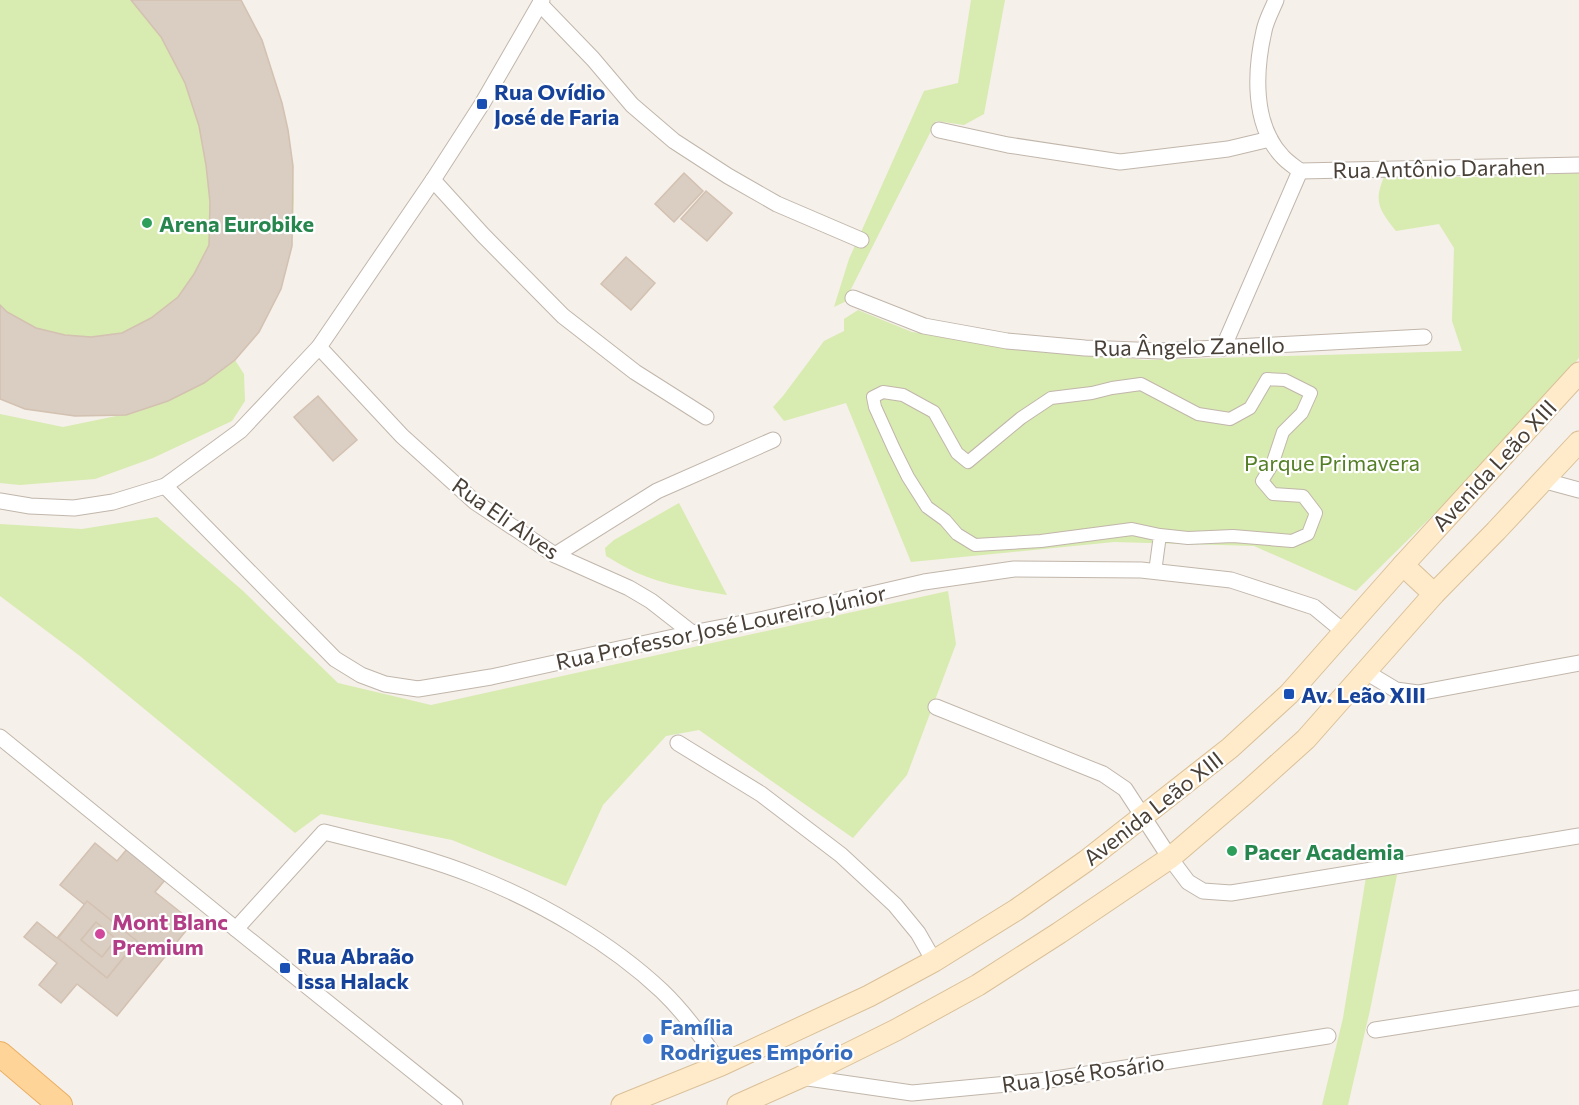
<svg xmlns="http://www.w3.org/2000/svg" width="1579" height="1105" viewBox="0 0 1579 1105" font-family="Commissioner,sans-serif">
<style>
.green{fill:#d8ebb0}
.building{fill:#dacdc1;stroke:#d3c1b1;stroke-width:1.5}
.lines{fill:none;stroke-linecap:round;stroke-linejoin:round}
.pedestrian-casing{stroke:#c1b6ab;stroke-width:14}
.minor-casing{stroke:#c1b6ab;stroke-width:17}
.secondary-casing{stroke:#dac099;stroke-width:23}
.primary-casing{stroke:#e9af63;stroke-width:26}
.pedestrian{stroke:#fff;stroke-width:12}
.minor{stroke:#fff;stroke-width:15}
.secondary{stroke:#ffebc9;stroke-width:21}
.primary{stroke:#ffd498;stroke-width:24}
.transit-dot{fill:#1a4fb4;stroke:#fff;stroke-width:2}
.leisure-dot{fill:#2e9e5b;stroke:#fff;stroke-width:2}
.hotel-dot{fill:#d1479c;stroke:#fff;stroke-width:2}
.shop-dot{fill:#3f7fe0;stroke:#fff;stroke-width:2}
.labels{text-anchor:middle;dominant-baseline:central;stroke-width:4.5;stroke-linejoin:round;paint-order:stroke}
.transit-label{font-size:22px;font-weight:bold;fill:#164399;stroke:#fff;text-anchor:start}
.street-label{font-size:22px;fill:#494037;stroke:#fff}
.leisure-label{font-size:22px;font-weight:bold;fill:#27864d;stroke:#fff;text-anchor:start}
.park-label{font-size:22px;fill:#547f26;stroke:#fff}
.hotel-label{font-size:22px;font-weight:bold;fill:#b23c85;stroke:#fff;text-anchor:start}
.shop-label{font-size:22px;font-weight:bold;fill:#366cbe;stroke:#fff;text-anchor:start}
</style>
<rect width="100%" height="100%" fill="#f5f0e9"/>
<g class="green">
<polygon points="0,0 241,0 262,40 288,130 293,166 294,200 292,246 281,289 235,360 244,374 245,401 232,421 153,458 95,479 20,485 0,483 0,414 63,427 121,415 75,416 25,409 0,399"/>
<polygon points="971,0 1005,0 984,114 964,125 936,121 851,289 853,298 834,307 849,259 924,91 958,83"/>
<path d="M 1579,173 L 1579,358 L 1495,454 L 1356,591 L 1254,546 L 1114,542 L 911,562 L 846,403 L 784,421 L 773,407 L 783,396 L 824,341 L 844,331 L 844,319 L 858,310 L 912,332 L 1144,360 L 1462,351 L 1452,321 L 1454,248 L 1439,224 L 1396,231 C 1380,210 1373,203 1384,177 L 1485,177 Z"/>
<path d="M 679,503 L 727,595 C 697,590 664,585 635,572 C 625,567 616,562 606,556 L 605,548 L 614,540 Z"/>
<polygon points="157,517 242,590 338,683 431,705 948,591 956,644 907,775 853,838 699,730 666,736 603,805 566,886 452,840 321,814 295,833 80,656 0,596 0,524 82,529"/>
<polygon points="1367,871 1397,875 1370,1010 1348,1105 1322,1105 1343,1018"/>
</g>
<g class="building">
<polygon points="131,0 241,0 262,40 282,103 288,130 293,166 292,246 281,289 259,332 235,360 204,383 168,401 126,415 75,416 25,409 0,399 0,305 7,312 36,328 65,335 91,337 122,333 151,318 178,297 194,274 209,245 210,202 206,165 199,126 185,83 161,37"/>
<polygon points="684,173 703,191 674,222 655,204"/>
<polygon points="706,191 732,213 707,241 681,219"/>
<polygon points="626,257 655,283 631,310 601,284"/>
<polygon points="318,396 357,440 333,461 294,417"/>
<polygon points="95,843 117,861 127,849 165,880 155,892 193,922 117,1016 77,984 61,1003 39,985 57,963 24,937 37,922 57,938 85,905 60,885"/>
<polygon points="87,901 137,941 107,978 58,938"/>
<polygon points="96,922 116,939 102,957 81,940"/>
</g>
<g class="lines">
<defs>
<polyline id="pedestrian" points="1155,572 1160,535 1188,538 1233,536 1292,541 1308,534 1316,513 1303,496 1273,494 1262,481 1272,465 1283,432 1302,413 1311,393 1285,380 1267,379 1250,408 1230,419 1198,414 1141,384 1112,388 1092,393 1051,398 1021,418 968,462 957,453 934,412 903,395 883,392 873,397 875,407 894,449 908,477 927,507 945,520 957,534 975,545 1041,541 1132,529 1160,535"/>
<g id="minor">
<polyline points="540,4 593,59 632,105 674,141 728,176 777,204 861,240"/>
<polyline points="939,130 1008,145 1120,162 1228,149 1270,139"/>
<polyline points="1300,171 1579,165"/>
<polyline points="433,180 483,235 563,316 635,372 706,417"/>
<polyline points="853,298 924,326 1007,341 1085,348 1161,351 1424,337"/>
<polyline points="319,347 402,436 475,502 555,555 629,588 651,601 692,633"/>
<path d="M 1223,348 L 1300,171 C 1294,166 1287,162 1282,156 C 1252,124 1255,70 1264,31 C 1266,20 1272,10 1276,0"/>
<polyline points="1542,480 1579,490"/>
<polyline points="165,486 335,659 361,675 385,684 418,689 491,677 692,633 764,619 924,582 1014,569 1141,570 1231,580 1314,607 1343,631"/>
<polyline points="0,501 30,506 74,508 113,502 165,486 240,431 319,347 433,180 482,104 542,0"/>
<polyline points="555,555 657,491 773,440"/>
<polyline points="1366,672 1396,690 1418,693 1579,663"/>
<polyline points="936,707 1103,774 1125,789 1170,858 1188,882 1203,891 1231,893 1579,836"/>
<polyline points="0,737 236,929 455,1105"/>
<polyline points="678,743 761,794 841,855 895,905 918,933 934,961"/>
<path d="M 236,929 L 324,832 C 375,845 428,857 477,877 C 542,903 611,943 662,991 C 685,1013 703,1039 721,1065"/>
<polyline points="1375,1030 1579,998"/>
<polyline points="801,1077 912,1093 1049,1080 1328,1036"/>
</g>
<g id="secondary">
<polyline points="1403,565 1434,594"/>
<polyline points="622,1105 721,1065 869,996 934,961 1016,910 1086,861 1230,748 1289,694 1403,565 1579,373"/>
<polyline points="738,1105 801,1077 896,1030 978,985 1059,933 1170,858 1247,792 1306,739 1434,594 1496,531 1579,442"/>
</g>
<polyline id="primary" points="0,1054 60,1105"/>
</defs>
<use href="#pedestrian" class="pedestrian-casing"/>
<use href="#minor" class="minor-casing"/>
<use href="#secondary" class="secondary-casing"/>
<use href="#primary" class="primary-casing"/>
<use href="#pedestrian" class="pedestrian"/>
<use href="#minor" class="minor"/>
<use href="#secondary" class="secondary"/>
<use href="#primary" class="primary"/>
</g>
<g class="transit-dot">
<rect x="476" y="98" width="12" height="12" rx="3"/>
<rect x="1283" y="688" width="12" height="12" rx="3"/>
<rect x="279" y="962" width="12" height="12" rx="3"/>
</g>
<g class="leisure-dot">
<circle cx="147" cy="223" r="6"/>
<circle cx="1232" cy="851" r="6"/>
</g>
<circle class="hotel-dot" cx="100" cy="934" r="6"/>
<circle class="shop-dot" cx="648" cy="1039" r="6"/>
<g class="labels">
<g class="transit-label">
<text x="494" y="91">Rua Ovídio<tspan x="494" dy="25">José de Faria</tspan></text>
<text x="1301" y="694">Av. Leão XIII</text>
<text x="297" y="955">Rua Abraão<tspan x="297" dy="25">Issa Halack</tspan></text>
</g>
<g class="street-label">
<text transform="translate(1439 168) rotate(-1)">Rua Antônio Darahen</text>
<text transform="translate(1189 346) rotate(-1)">Rua Ângelo Zanello</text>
<text transform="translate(1494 465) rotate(-47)">Avenida Leão XIII</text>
<text transform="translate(506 518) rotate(35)">Rua Eli Alves</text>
<text transform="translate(721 627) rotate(-12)">Rua Professor José Loureiro Júnior</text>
<text transform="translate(1153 808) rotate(-38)">Avenida Leão XIII</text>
<text transform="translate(1083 1073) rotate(-8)">Rua José Rosário</text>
</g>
<g class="leisure-label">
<text x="159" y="223">Arena Eurobike</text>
<text x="1244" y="851">Pacer Academia</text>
</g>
<g class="park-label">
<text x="1332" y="462">Parque Primavera</text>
</g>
<g class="hotel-label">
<text x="112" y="921">Mont Blanc<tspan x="112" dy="25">Premium</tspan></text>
</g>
<g class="shop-label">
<text x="660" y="1026">Família<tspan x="660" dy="25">Rodrigues Empório</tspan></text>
</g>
</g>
</svg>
